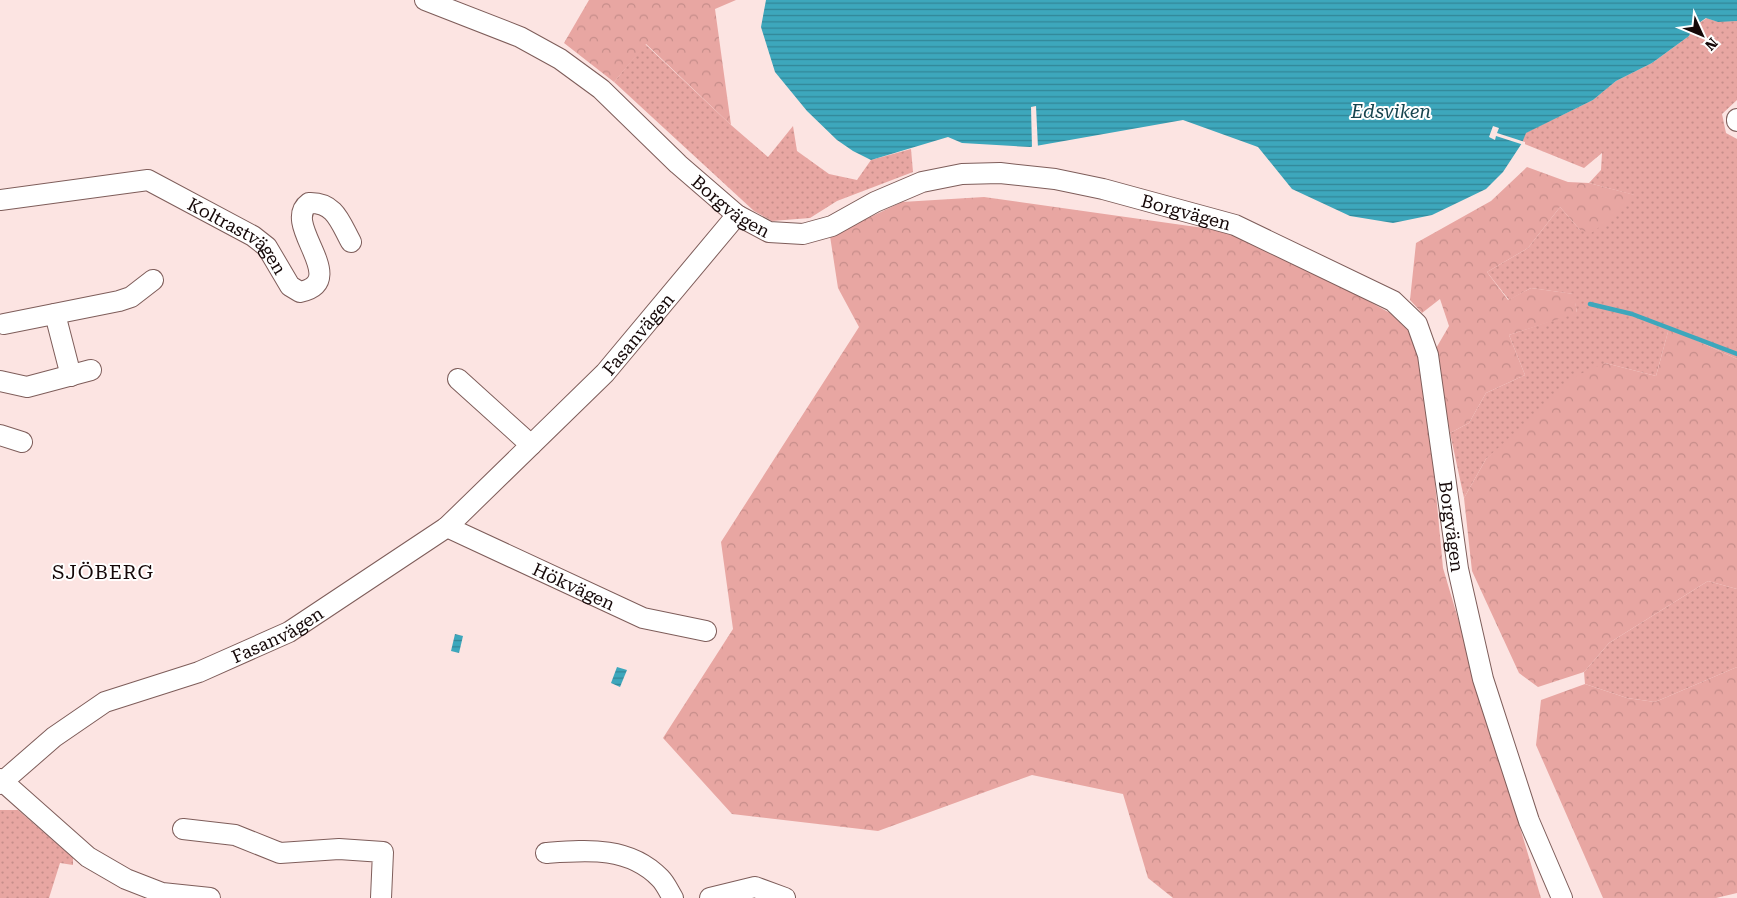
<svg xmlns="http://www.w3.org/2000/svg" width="1737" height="898" viewBox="0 0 1737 898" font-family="'Roboto Serif',serif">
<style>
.grass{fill:url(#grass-dots)}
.forest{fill:url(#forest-crowns)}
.water{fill:url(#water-rules)}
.pier{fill:#fce4e2}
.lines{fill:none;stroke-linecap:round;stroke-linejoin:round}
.stream{stroke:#3da7bc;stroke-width:4.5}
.minor-casing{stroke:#7e5d5a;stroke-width:22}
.minor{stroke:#fff;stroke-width:20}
.labels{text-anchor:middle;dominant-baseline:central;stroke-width:4;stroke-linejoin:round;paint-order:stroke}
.street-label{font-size:18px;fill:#150808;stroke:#fff}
.water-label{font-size:19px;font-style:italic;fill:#17454f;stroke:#fff}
.quarter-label{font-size:20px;letter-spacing:1px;fill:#150808;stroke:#fff}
</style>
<defs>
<pattern id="grass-dots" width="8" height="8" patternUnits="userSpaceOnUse" patternTransform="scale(1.25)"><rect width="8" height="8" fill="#e8a6a2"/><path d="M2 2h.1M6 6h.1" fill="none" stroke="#c68d8a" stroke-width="1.8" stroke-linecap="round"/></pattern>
<pattern id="forest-crowns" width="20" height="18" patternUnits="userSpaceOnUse" patternTransform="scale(1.25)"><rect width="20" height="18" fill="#e8a6a2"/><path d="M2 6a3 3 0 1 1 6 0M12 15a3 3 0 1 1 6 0" fill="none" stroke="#c68d8a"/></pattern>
<pattern id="water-rules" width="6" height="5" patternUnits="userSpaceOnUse" patternTransform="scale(1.25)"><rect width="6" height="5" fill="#3da7bc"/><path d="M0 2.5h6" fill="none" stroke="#328697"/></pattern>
</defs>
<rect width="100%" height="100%" fill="#fce4e2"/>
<g class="grass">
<polygon points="1707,18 1718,22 1737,21 1737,100 1722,114 1726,133 1737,139 1737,359 1669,328 1656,376 1605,363 1486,459 1464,498 1450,433 1469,423 1486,393 1525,375 1509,335 1577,312 1573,294 1531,288 1509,300 1487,272 1528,248 1560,207 1580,230 1634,195 1589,183 1601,170 1602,153 1584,168 1522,143 1525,133 1593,100 1616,81 1652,63 1689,36 1693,27"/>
<polygon points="645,44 731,125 768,157 793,126 797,151 829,174 857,180 871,160 911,149 913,172 837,201 810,218 772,221 754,211 614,82"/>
<polygon points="1708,581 1737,589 1737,667 1655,702 1627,698 1585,684 1584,672 1609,643"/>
<polygon points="0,810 18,810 73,858 73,865 60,863 49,898 0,898"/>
</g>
<g class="forest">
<polygon points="589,0 736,0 715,9 731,125 646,44 614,82 564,43"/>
<polygon points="1527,167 1568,182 1589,183 1635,195 1622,211 1591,233 1580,230 1560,207 1528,248 1487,272 1508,300 1531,288 1574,294 1577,313 1509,335 1525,375 1486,393 1469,423 1450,433 1435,350 1449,326 1440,299 1422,313 1410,300 1416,243 1491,201"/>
<polygon points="984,197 1232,232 1316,272 1390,313 1415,337 1427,397 1443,568 1541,898 1173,898 1148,878 1123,794 1032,775 878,831 732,814 663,738 733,629 721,542 859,327 838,288 830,236 902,202"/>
<polygon points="1669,328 1737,359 1737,589 1708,581 1609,643 1584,672 1538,687 1519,673 1472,571 1464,498 1486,459 1578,375 1605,363 1656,376"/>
<polygon points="1737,667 1737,893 1716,898 1603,898 1536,745 1541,700 1585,684 1627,698 1655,702"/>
</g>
<g class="water">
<polygon points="766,0 1737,0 1737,21 1718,22 1706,18 1693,27 1689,36 1652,63 1616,81 1593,100 1526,133 1522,143 1503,172 1486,189 1432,215 1393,223 1350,216 1292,189 1258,147 1183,120 1030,147 962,143 948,137 871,160 853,151 837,140 807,111 775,72 761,27"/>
<polygon points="455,634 463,636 459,653 451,651"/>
<polygon points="617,667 627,670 620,687 611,683"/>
</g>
<g class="pier">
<polygon points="1036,106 1038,148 1032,148 1031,107"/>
<polygon points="1493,126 1499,128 1497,133 1525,142 1525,144 1524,145 1496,136 1495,140 1489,137"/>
</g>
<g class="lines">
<polyline class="stream" points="1590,304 1632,314 1737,354"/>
<defs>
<g id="minor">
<path id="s1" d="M 425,0 L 520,37 L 560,59 L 601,89 L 678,164 L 737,215 L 769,232 L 803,234 L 832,226 L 875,202 L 922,182 L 962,174 L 1000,173 L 1055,179 L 1103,189 L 1235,225 L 1393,301 L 1417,324 L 1428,355 L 1458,569 L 1483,679 L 1529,821 L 1562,898"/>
<polyline points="1737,119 1737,121"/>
<path id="s2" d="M 0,200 L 148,180 L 253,236 L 267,247 L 290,286 L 300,292 C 352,281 280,224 309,203 C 335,202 340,222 351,242"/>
<polyline points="55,314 71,376"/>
<polyline points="4,324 119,301 131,297 153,280"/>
<polyline points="458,379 531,445"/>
<polyline points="0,381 27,387 91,370"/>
<polyline points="0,435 22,442"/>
<path id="s3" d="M 447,527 L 643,618 L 706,631"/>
<polyline points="0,779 88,857 126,879 162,893 210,898"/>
<path id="s4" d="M 0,784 L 54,737 L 105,702 L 199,672 L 289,632 L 447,527 L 605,373 L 737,215"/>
<polyline points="183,829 235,835 280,853 339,849 383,852 381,898"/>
<path d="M 546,853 C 587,850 629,846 660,878 C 666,884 669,892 673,898"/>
<polyline points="710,898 755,887 785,898"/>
</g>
</defs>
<use href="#minor" class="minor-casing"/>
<use href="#minor" class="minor"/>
</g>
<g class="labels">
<g class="street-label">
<text stroke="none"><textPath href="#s1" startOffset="374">Borgvägen</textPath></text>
<text stroke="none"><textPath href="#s1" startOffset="854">Borgvägen</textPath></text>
<text stroke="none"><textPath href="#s2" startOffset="256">Koltrastvägen</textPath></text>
<text stroke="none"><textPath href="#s4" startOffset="792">Fasanvägen</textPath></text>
<text stroke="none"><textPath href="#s1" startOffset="1319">Borgvägen</textPath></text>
<text stroke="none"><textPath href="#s3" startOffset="140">Hökvägen</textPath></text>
<text stroke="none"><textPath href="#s4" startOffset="319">Fasanvägen</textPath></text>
</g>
<g class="water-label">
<text x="1391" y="111">Edsviken</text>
</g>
<g class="quarter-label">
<text x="103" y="572">SJÖBERG</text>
</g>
</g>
<g transform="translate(1702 35) rotate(134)" stroke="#ffffff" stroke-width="4" paint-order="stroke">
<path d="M0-4L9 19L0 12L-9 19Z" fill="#150808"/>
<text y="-8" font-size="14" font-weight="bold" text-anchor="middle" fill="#150808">N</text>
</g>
</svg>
